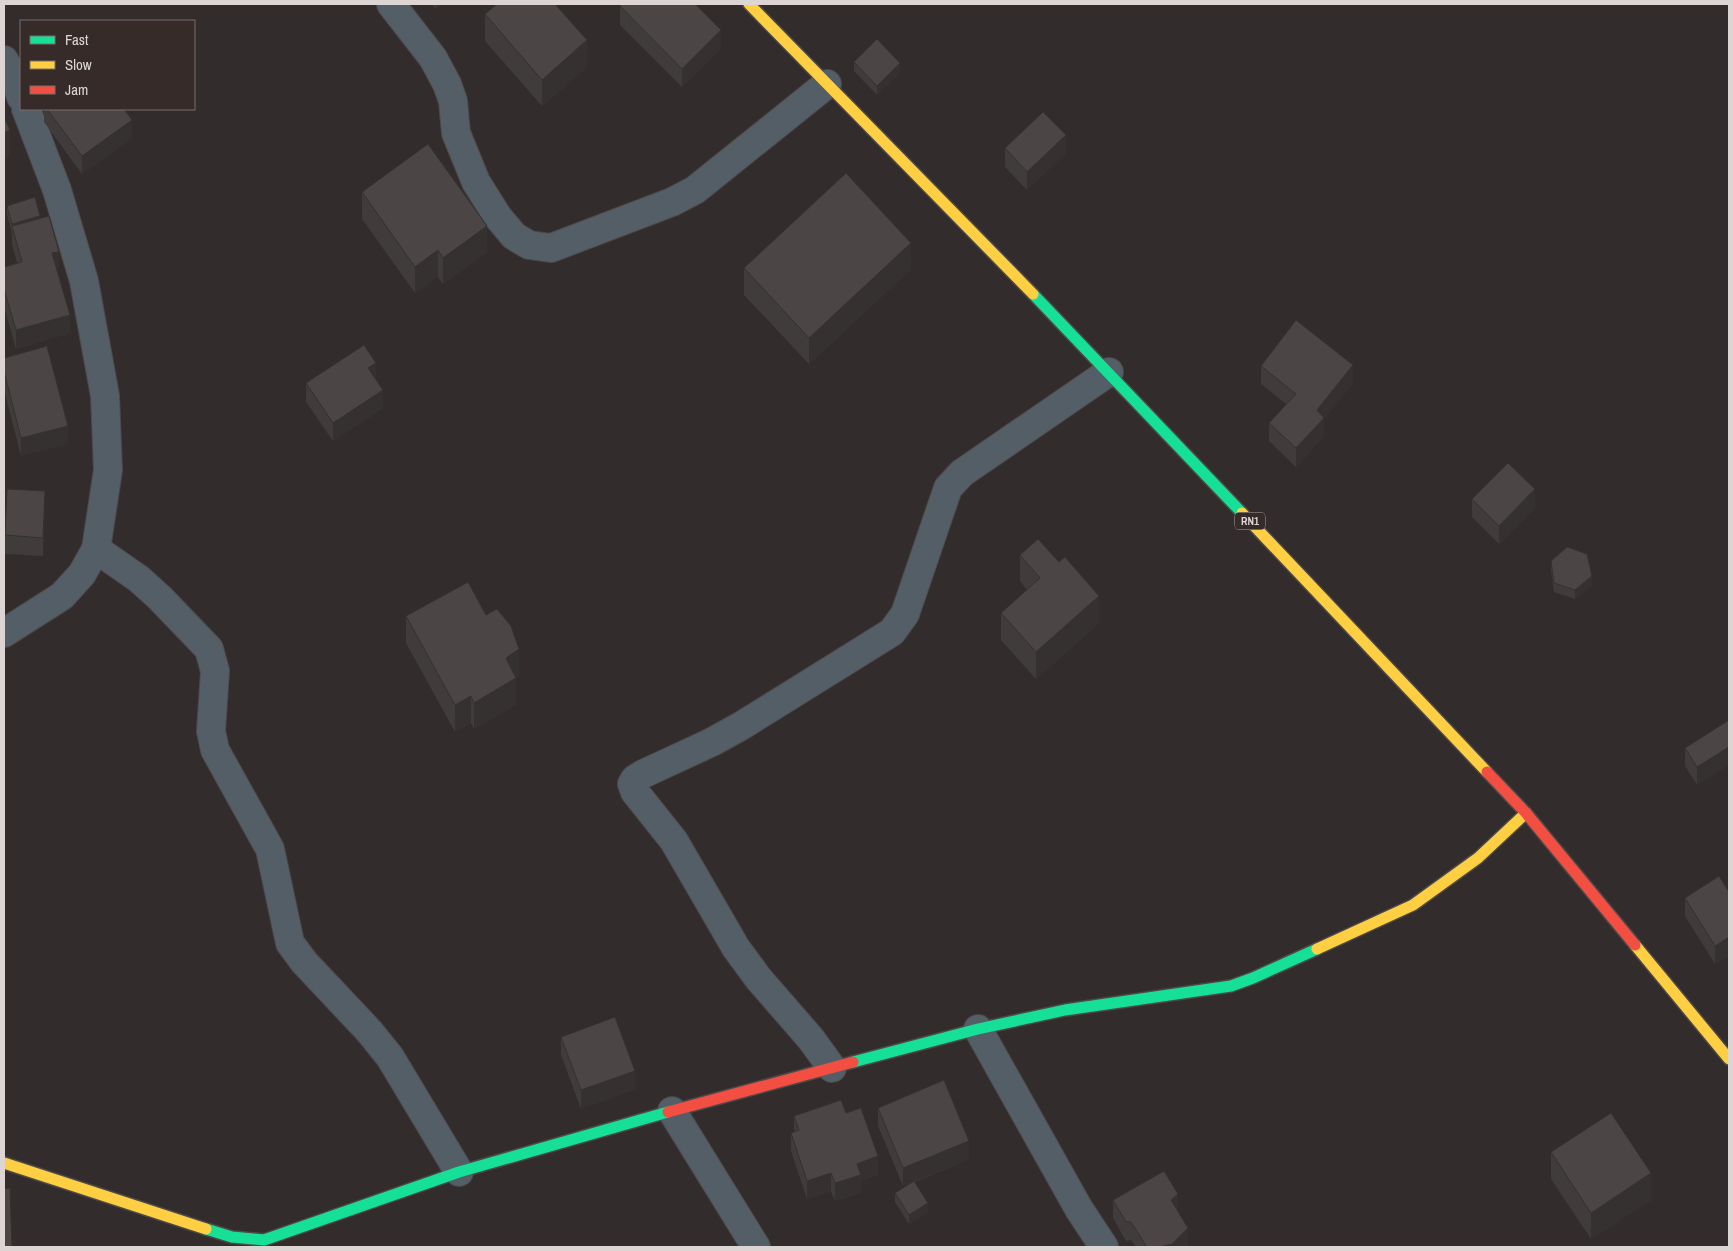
<svg xmlns="http://www.w3.org/2000/svg" width="1733" height="1251" viewBox="0 0 1733 1251" font-family="'Archivo Narrow',sans-serif">
<style>
.lines{fill:none;stroke-linecap:round;stroke-linejoin:round}
.street-casing{stroke:#4c4948;stroke-width:30}
.fast-casing{stroke:#4c4948;stroke-width:14}
.slow-casing{stroke:#4c4948;stroke-width:14}
.jam-casing{stroke:#4c4948;stroke-width:14}
.street{stroke:#545e67;stroke-width:28}
.fast{stroke:#16e098;stroke-width:11}
.slow{stroke:#ffcf43;stroke-width:11}
.jam{stroke:#f24e42;stroke-width:11}
.wall{fill:#403c3b}
.shaded-wall{fill:#343130}
.building{fill:#4b4645;stroke:#343130}
.labels{text-anchor:middle;dominant-baseline:central;stroke-width:4;stroke-linejoin:round;paint-order:stroke}
.shield{fill:#362b28;stroke:#aaa2a0;stroke-width:1}
.shield-label{font-size:11px;font-weight:bold;fill:#dcd5d3}
</style>
<rect width="100%" height="100%" fill="#322d2c"/>
<g class="lines">
<defs>
<g id="street">
<polyline points="391,4 433,58 447,84 453,101 456,133 476,182 498,217 514,236 529,245 551,248 672,202 695,190 827,84"/>
<polyline points="4,60 15,79 21,97"/>
<polyline points="96,549 139,579 160,598 209,649 215,671 211,731 215,750 270,849 290,943 304,962 369,1031 390,1057 459,1172"/>
<polyline points="4,633 62,596 82,574 96,549 108,470 105,396 84,281 57,190 26,109"/>
<polyline points="978,1029 1079,1209 1104,1247"/>
<polyline points="832,1068 811,1039 758,978 736,948 674,841 635,792 632,784 635,779 643,774 712,742 741,726 892,632 905,614 948,488 962,473 1109,372"/>
<polyline points="672,1111 756,1247"/>
</g>
<g id="fast">
<polyline points="1033,294 1242,513"/>
<polyline points="853,1062 978,1029 1065,1010 1231,986 1253,978 1317,949"/>
<polyline points="206,1229 232,1237 264,1240 459,1172 668,1112"/>
</g>
<g id="slow">
<polyline points="749,4 1033,294"/>
<polyline points="1242,513 1487,772"/>
<polyline points="1635,945 1729,1059"/>
<polyline points="1317,949 1413,905 1478,858 1526,813"/>
<polyline points="4,1163 206,1229"/>
</g>
<g id="jam">
<polyline points="1487,772 1526,813 1635,945"/>
<polyline points="668,1112 853,1062"/>
</g>
</defs>
<use href="#street" class="street-casing"/>
<use href="#fast" class="fast-casing"/>
<use href="#slow" class="slow-casing"/>
<use href="#jam" class="jam-casing"/>
<use href="#street" class="street"/>
<use href="#fast" class="fast"/>
<use href="#slow" class="slow"/>
<use href="#jam" class="jam"/>
</g>
<g class="wall">
<polygon points="432,4 442,4 436,9"/>
<polygon points="620,6 721,48 682,87 620,25"/>
<polygon points="485,14 587,67 542,106 485,41"/>
<polygon points="854,62 900,73 877,95 854,71"/>
<polygon points="44,109 124,109 132,138 82,174 44,122"/>
<polygon points="1005,148 1066,153 1027,190 1005,167"/>
<polygon points="362,192 487,252 443,284 438,277 415,293 362,219"/>
<polygon points="7,206 40,218 59,270 57,270 70,333 16,349 4,307 4,267 17,263 12,244 12,233 7,215"/>
<polygon points="744,268 911,269 809,364 744,295"/>
<polygon points="4,358 68,444 21,456 4,390"/>
<polygon points="1261,366 1353,383 1324,419 1324,436 1296,467 1269,441 1269,423 1286,404 1261,384"/>
<polygon points="376,380 383,408 333,441 306,402 306,383"/>
<polygon points="1472,499 1535,508 1499,544 1472,517"/>
<polygon points="45,510 43,556 5,554 5,535"/>
<polygon points="1020,555 1099,623 1036,679 1001,640 1001,613 1027,590 1020,581"/>
<polygon points="1551,561 1592,585 1575,599 1554,592 1551,570"/>
<polygon points="406,616 519,676 516,678 516,705 474,729 471,723 455,732 406,643"/>
<polygon points="1729,720 1697,785 1685,766 1685,748"/>
<polygon points="1729,892 1729,956 1715,964 1685,916 1685,898"/>
<polygon points="561,1037 635,1089 581,1109 561,1055"/>
<polygon points="878,1108 969,1159 915,1182 928,1212 909,1224 895,1202 895,1193 911,1183 903,1186 878,1126"/>
<polygon points="846,1113 878,1175 861,1181 861,1193 835,1201 831,1191 807,1199 791,1151 791,1133 794,1132 794,1116"/>
<polygon points="1551,1152 1651,1200 1591,1239 1551,1179"/>
<polygon points="1113,1200 1178,1212 1188,1246 1186,1247 1136,1247 1131,1240 1126,1241 1113,1218"/>
</g>
<g class="shaded-wall">
<polygon points="436,4 442,4 436,9"/>
<polygon points="721,30 721,48 682,87 682,69"/>
<polygon points="587,40 587,67 542,106 542,80"/>
<polygon points="900,63 900,73 877,95 877,86"/>
<polygon points="132,120 132,138 82,174 82,156"/>
<polygon points="10,130 10,156 4,160 4,133"/>
<polygon points="1066,135 1066,153 1027,190 1027,172"/>
<polygon points="40,216 40,225 12,226 12,224"/>
<polygon points="487,226 487,252 443,284 443,258"/>
<polygon points="911,243 911,269 809,364 809,338"/>
<polygon points="438,250 438,277 415,293 415,267"/>
<polygon points="59,252 59,270 52,272 52,253"/>
<polygon points="70,315 70,333 16,349 16,330"/>
<polygon points="376,363 376,381 368,368"/>
<polygon points="1353,365 1353,383 1324,419 1324,436 1296,467 1296,448 1317,410"/>
<polygon points="383,390 383,408 333,441 333,423"/>
<polygon points="68,426 68,444 21,456 21,438"/>
<polygon points="1535,489 1535,508 1499,544 1499,526"/>
<polygon points="45,491 45,510 43,556 43,538"/>
<polygon points="1592,576 1592,585 1575,599 1575,590"/>
<polygon points="1099,596 1099,623 1036,679 1036,652"/>
<polygon points="519,649 519,676 510,682 516,678 516,705 474,729 474,703 506,658"/>
<polygon points="471,696 471,723 455,732 455,705"/>
<polygon points="1729,747 1729,765 1697,785 1697,767"/>
<polygon points="1729,937 1729,956 1715,964 1715,946"/>
<polygon points="635,1071 635,1089 581,1109 581,1090"/>
<polygon points="969,1141 969,1159 903,1186 903,1168"/>
<polygon points="878,1156 878,1175 861,1181 861,1193 835,1201 835,1183 857,1164"/>
<polygon points="831,1173 831,1191 807,1199 807,1181"/>
<polygon points="1651,1173 1651,1200 1591,1239 1591,1213"/>
<polygon points="1178,1194 1178,1212 1171,1200"/>
<polygon points="928,1203 928,1212 909,1224 909,1215"/>
<polygon points="1188,1228 1188,1246 1186,1247 1159,1247"/>
</g>
<g class="building">
<polygon points="497,4 555,4 587,40 542,80 485,14"/>
<polygon points="622,4 695,4 721,30 682,69 620,6"/>
<polygon points="877,39 900,63 877,86 854,62"/>
<polygon points="47,109 124,109 132,120 82,156"/>
<polygon points="1043,112 1066,135 1027,172 1005,148"/>
<polygon points="4,117 10,130 4,133"/>
<polygon points="428,144 487,226 443,258 438,250 415,267 362,192"/>
<polygon points="846,173 911,243 809,338 744,268"/>
<polygon points="35,197 40,216 12,224 7,206"/>
<polygon points="49,216 59,252 52,253 70,315 16,330 4,289 4,267 22,262 12,226"/>
<polygon points="1296,320 1353,365 1317,410 1324,418 1296,448 1269,423 1296,394 1261,366"/>
<polygon points="364,345 376,363 368,368 383,390 333,423 306,383"/>
<polygon points="47,346 68,426 21,438 4,371 4,358"/>
<polygon points="1508,463 1535,489 1499,526 1472,499"/>
<polygon points="7,489 45,491 43,538 5,535"/>
<polygon points="1038,539 1059,562 1065,557 1099,596 1036,652 1001,613 1040,578 1020,555"/>
<polygon points="1567,547 1587,554 1592,576 1575,590 1554,583 1551,561"/>
<polygon points="468,582 486,615 497,609 511,626 519,649 506,658 516,678 474,703 471,696 455,705 406,616"/>
<polygon points="1729,720 1729,747 1697,767 1685,748"/>
<polygon points="1719,876 1729,892 1729,937 1715,946 1685,898"/>
<polygon points="615,1017 635,1071 581,1090 561,1037"/>
<polygon points="944,1080 969,1141 903,1168 878,1108"/>
<polygon points="841,1100 846,1113 861,1108 878,1156 857,1164 861,1175 835,1183 831,1173 807,1181 791,1133 799,1130 794,1116"/>
<polygon points="1611,1113 1651,1173 1591,1213 1551,1152"/>
<polygon points="1164,1171 1178,1194 1171,1200 1188,1228 1172,1244 1159,1247 1147,1247 1131,1222 1126,1222 1113,1200"/>
<polygon points="914,1181 928,1203 909,1215 895,1193"/>
<polygon points="10,1188 12,1247 4,1247 4,1189"/>
</g>
<g class="labels">
<rect class="shield" x="1235" y="512.5" width="30" height="17" rx="4"/>
<g class="shield-label">
<text x="1250" y="521">RN1</text>
</g>
</g>
<rect width="1733" height="1251" fill="none" stroke="#dcd5d3" stroke-width="10"/>
<rect x="20" y="20" width="175" height="90" fill="#362b28" stroke="#786f6c"/>
<rect x="30" y="36" width="25" height="8" fill="#16e098" stroke="#786f6c"/>
<text x="65" y="45" font-size="15" fill="#dcd5d3">Fast</text>
<rect x="30" y="61" width="25" height="8" fill="#ffcf43" stroke="#786f6c"/>
<text x="65" y="70" font-size="15" fill="#dcd5d3">Slow</text>
<rect x="30" y="86" width="25" height="8" fill="#f24e42" stroke="#786f6c"/>
<text x="65" y="95" font-size="15" fill="#dcd5d3">Jam</text>
</svg>
